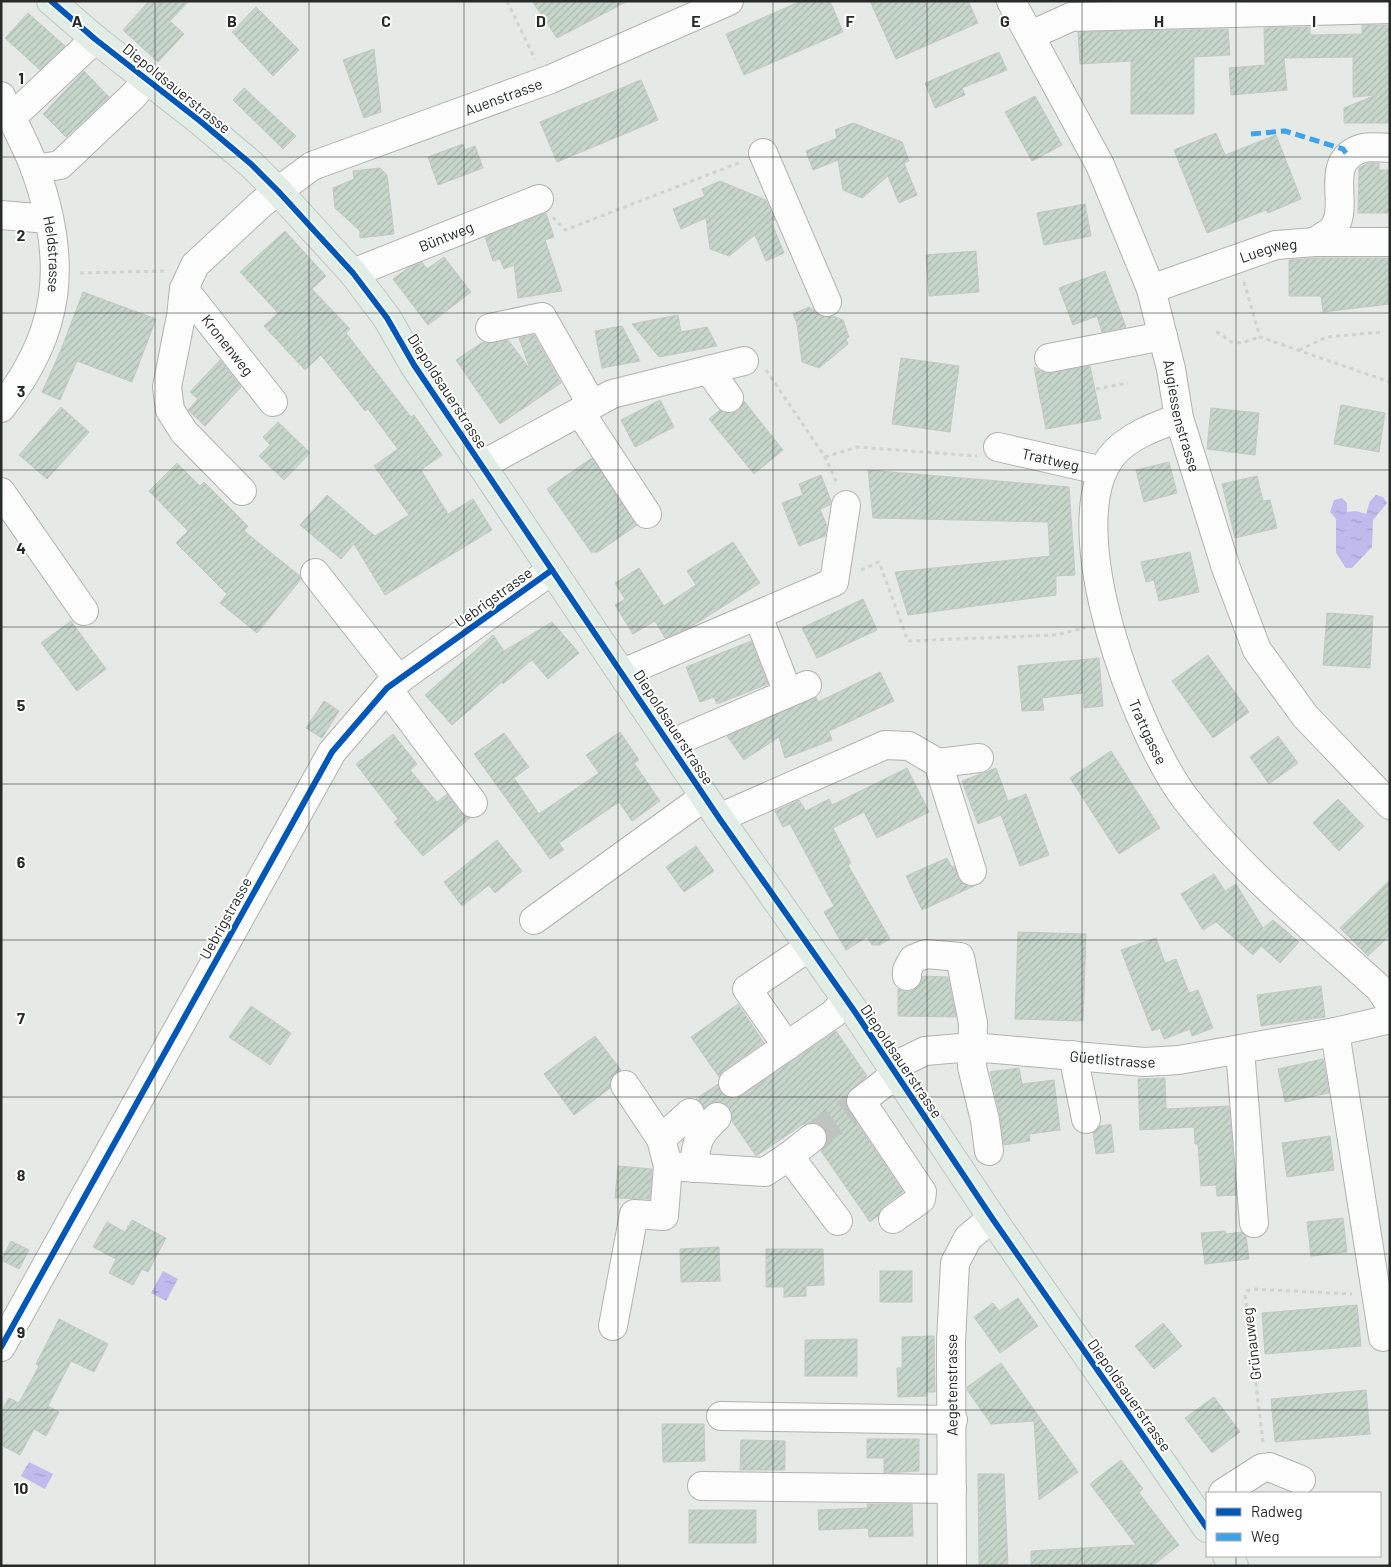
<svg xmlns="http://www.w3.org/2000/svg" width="1391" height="1567" viewBox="0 0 1391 1567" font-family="Barlow,sans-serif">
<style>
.water{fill:url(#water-ripples)}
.building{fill:url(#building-hatch);stroke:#c5c8c6}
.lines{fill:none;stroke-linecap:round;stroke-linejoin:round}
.minor-tunnel{stroke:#bfc4c0;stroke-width:28;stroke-dasharray:28 14;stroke-linecap:butt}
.minor-casing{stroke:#b0b3b0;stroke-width:30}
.major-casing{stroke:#c2c5c3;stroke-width:30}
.path{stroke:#d1d2d2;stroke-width:3;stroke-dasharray:4 4;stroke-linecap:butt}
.minor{stroke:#fbfcfb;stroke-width:28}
.major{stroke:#e2ede6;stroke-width:28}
.quiet{stroke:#3ea3eb;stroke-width:5;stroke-dasharray:10 5;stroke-linecap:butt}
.cycleway-casing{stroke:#fff;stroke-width:9}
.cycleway{stroke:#0057b8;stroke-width:6}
.grid{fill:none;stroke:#272a28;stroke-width:1;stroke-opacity:0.55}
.labels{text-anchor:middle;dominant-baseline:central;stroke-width:4;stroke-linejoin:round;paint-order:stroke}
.street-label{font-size:15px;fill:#272a28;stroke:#fff}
.grid-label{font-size:16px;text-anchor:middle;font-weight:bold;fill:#272a28;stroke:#fff;stroke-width:4;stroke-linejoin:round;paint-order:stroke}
</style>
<defs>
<pattern id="water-ripples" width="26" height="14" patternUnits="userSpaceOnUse" patternTransform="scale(1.25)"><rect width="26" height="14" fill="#bfbbec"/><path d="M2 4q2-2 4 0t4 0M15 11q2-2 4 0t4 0" fill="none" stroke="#a4a1ca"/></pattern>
<pattern id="building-hatch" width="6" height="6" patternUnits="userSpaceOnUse" patternTransform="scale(1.25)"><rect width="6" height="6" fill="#c7d6ca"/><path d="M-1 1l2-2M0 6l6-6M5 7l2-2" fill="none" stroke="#abb8ae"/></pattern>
</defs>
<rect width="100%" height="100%" fill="#e5eae6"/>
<g class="water">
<polygon points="1376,495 1383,497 1387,503 1373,520 1372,547 1352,568 1346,568 1336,553 1336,519 1330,512 1334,500 1342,498 1347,503 1347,512 1356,511 1366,514 1370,501"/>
<polygon points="163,1271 178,1279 166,1301 151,1293"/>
<polygon points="29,1462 53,1474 45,1489 21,1476"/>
</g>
<g class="building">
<polygon points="149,1 189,1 170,21 184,34 158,62 123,30"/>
<polygon points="532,1 628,1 557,38"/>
<polygon points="801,1 830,1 843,32 744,75 726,34"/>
<polygon points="870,1 968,1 978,23 896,59"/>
<polygon points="256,7 299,50 273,76 232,32"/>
<polygon points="28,13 65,46 40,70 5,38"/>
<polygon points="1362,25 1390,25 1390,123 1344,123 1344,108 1376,95 1353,97 1353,57 1284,58 1287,90 1231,95 1229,68 1265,65 1264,28 1310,27 1310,35 1362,34"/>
<polygon points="1228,29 1230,55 1194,57 1194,114 1131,114 1131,61 1080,64 1078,32"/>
<polygon points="374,49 381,112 364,118 343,60"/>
<polygon points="999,52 1007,70 962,88 965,95 935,108 925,83"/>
<polygon points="84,71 109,97 66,137 43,114"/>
<polygon points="641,80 658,120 557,162 540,122"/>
<polygon points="244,88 296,136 283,149 233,100"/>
<polygon points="1035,96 1062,145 1032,161 1005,112"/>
<polygon points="853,123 902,142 909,161 904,163 917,195 899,203 888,176 862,198 843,190 838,160 813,170 806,151 837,138 835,130"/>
<polygon points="1216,133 1225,155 1276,135 1301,199 1268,213 1266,210 1207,233 1174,150"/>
<polygon points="463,144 465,150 475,146 483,168 438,185 428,157"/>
<polygon points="1368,163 1379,163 1379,170 1390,170 1390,213 1358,213 1359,168"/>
<polygon points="380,168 387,175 394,234 360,238 360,231 335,208 333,188 354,179 353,171"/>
<polygon points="720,181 766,200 775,220 771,221 784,253 766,261 755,235 729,256 710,249 706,218 681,229 673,209 705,196 702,189"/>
<polygon points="1085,204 1091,236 1044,245 1037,213"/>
<polygon points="546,213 554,237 545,240 562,291 518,298 514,265 504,269 500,259 493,261 485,237"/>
<polygon points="285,231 326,276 312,289 350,329 346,333 411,417 414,415 442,455 421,470 448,514 473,499 492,530 385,595 354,544 341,559 300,525 327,495 375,536 409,515 374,466 398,449 368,409 365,411 321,355 305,370 264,326 278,313 240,272"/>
<polygon points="976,251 979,292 929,296 926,255"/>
<polygon points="444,257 471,292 428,325 393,279 408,268 422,262 427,269"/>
<polygon points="1316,258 1390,258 1390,304 1323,312 1321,296 1289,296 1289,260"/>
<polygon points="1105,271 1126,327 1102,332 1097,316 1073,325 1059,288"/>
<polygon points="83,292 156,319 132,382 77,361 60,400 42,392 61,350"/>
<polygon points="809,307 825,317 833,316 843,320 849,337 846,339 848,344 819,368 802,362 797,324 793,314"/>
<polygon points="678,315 681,332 707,327 717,346 659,357 632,324"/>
<polygon points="622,326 640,361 602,368 595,331"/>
<polygon points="534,335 561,383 500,424 456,360 483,342 493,343 508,340 530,369 519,338"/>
<polygon points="901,358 959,366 950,432 892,424"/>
<polygon points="220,360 241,387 205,426 188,410 198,399 190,392"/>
<polygon points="1090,366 1101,419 1046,429 1034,367 1043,373 1051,373"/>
<polygon points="660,400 674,427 635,447 621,420"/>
<polygon points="744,401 783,450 754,474 709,419 720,410 730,414 738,411"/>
<polygon points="1341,405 1385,413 1379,452 1334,444"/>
<polygon points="61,407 89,432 47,479 19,455"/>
<polygon points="1211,408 1259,413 1255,455 1207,449"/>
<polygon points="278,422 310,453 284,480 259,456 270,445 263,437"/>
<polygon points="592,458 637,525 598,552 591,552 547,489"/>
<polygon points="1169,462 1177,493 1144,502 1136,470"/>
<polygon points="177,463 200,486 204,482 248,526 244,531 300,576 301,579 257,633 220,603 227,594 176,543 188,531 149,491"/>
<polygon points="868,470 1069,487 1075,575 1056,576 1056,595 908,615 895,572 1050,556 1048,522 873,518"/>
<polygon points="821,475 831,501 830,505 820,509 827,526 825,536 799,546 782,503 803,495 799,484"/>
<polygon points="1257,476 1263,501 1270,500 1277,528 1235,538 1222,484"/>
<polygon points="733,542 760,583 689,628 665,638 655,621 633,634 615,605 625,599 615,583 639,568 664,606 696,585 687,571"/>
<polygon points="1190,552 1199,592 1159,601 1154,580 1146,582 1141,562"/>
<polygon points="863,599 877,630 817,658 802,628"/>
<polygon points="1327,613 1373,616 1370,668 1323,665"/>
<polygon points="71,621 106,669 77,691 41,643"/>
<polygon points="552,622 579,653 548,679 532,660 503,684 502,682 452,725 425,695 493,635 504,651"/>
<polygon points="751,641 768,684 717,704 714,697 700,702 686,667"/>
<polygon points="1208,655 1249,712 1213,738 1172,681"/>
<polygon points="1099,658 1103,706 1084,708 1083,693 1042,698 1044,710 1022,711 1018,666"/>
<polygon points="880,672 894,701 829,731 832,740 785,758 779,737 744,760 727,736 816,697 818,702"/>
<polygon points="324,701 339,711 322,738 306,728"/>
<polygon points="620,732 639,760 634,763 660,801 632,821 619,802 559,843 564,850 550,859 474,754 504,733 529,767 514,778 539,814 599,773 586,755"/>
<polygon points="393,734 417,764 410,770 437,802 447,794 460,812 470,818 423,856 394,822 398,819 356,764"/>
<polygon points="1278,736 1298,763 1269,784 1250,757"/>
<polygon points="1111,751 1160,828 1119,854 1070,778"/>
<polygon points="907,768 929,812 877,838 864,812 833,828 851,863 848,865 890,939 879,945 872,945 867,937 846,950 824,912 834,906 790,824 783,827 775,811 799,800 806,811 829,799 832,805"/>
<polygon points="996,768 1008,801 1026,794 1049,855 1020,866 1001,815 978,824 962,781"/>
<polygon points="1338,799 1364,826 1339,851 1313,823"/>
<polygon points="497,840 522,871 495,893 489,885 462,906 444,882"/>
<polygon points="696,846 714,871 684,892 666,867"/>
<polygon points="947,858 952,867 954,866 961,882 968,886 974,886 922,910 906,876"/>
<polygon points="1214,874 1225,891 1236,884 1263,928 1273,920 1299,942 1280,963 1261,946 1253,955 1216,922 1203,930 1181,894"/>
<polygon points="1390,880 1390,935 1368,956 1340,928"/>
<polygon points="1018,932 1086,934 1083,1021 1015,1019"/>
<polygon points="1156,938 1165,963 1176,959 1189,993 1198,990 1213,1028 1192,1036 1190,1029 1164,1039 1160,1028 1152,1031 1121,950"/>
<polygon points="923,976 948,977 956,1017 898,1016 898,989 907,992 914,990 920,984"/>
<polygon points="1321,986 1325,1017 1261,1026 1257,995"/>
<polygon points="738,1004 764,1043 724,1070 719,1077 691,1037"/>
<polygon points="251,1006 291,1033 270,1065 229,1037"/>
<polygon points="836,1031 867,1076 847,1094 845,1102 848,1109 903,1192 884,1206 878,1216 870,1222 821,1151 826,1144 827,1136 825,1129 818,1124 802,1125 756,1156 732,1121 732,1114 728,1106 721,1102 714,1102 704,1108 696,1099 718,1084 720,1091 726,1097 734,1099 741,1096"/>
<polygon points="595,1036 621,1070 611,1078 610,1088 574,1115 544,1074"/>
<polygon points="1323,1059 1329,1093 1285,1102 1278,1069"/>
<polygon points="1019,1068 1022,1084 1054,1080 1060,1130 1029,1134 1030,1141 1004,1145 1000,1116 990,1072"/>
<polygon points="1165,1078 1166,1109 1229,1106 1236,1195 1217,1196 1216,1185 1201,1186 1198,1144 1195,1144 1194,1127 1140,1130 1138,1079"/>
<polygon points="1111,1124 1114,1152 1096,1154 1093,1132 1100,1126"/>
<polygon points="1330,1136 1334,1170 1287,1177 1282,1143"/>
<polygon points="618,1166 652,1169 650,1199 615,1198"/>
<polygon points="1343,1218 1347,1252 1311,1256 1307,1222"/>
<polygon points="132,1220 166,1238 148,1272 142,1269 133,1285 109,1273 116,1259 93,1247 107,1222 125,1232"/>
<polygon points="1225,1231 1226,1234 1242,1232 1246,1236 1249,1259 1205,1264 1201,1233"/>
<polygon points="11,1241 29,1250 19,1269 1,1260"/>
<polygon points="719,1247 720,1281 681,1282 680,1249"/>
<polygon points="766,1249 823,1249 824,1285 806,1286 806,1296 784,1297 784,1287 766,1287"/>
<rect x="880" y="1271" width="32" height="31"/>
<polygon points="1018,1298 1038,1326 1000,1353 974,1317 993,1303 999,1311"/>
<polygon points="1357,1305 1361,1346 1265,1354 1262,1313"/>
<polygon points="59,1319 108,1344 94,1372 71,1361 48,1406 59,1412 46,1436 34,1429 20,1455 1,1445 1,1412 9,1398 19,1403 39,1366 36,1364"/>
<polygon points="1163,1323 1182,1346 1154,1369 1135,1346"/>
<polygon points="934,1336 935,1392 926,1392 926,1396 898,1397 897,1368 902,1368 902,1337"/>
<polygon points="857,1339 857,1376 805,1376 805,1340"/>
<polygon points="1001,1363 1078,1472 1039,1500 1034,1421 991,1424 967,1390 967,1387"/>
<polygon points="1366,1390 1370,1434 1275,1442 1271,1399"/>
<polygon points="1214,1397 1240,1432 1212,1453 1185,1418"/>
<polygon points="662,1424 704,1424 705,1461 663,1462"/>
<polygon points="867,1439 919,1439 919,1471 884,1473 884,1458 867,1458"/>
<polygon points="741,1440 785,1441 785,1470 740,1470"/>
<polygon points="1121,1460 1143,1489 1139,1493 1179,1545 1152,1566 1031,1566 1031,1551 1136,1545 1090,1484"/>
<polygon points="978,1474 1004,1474 1008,1566 979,1566"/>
<polygon points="867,1504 912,1504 913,1536 869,1537 868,1528 819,1530 818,1510 868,1508"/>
<rect x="689" y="1510" width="67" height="33"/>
</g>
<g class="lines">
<polyline class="minor-tunnel" points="812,1138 857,1105"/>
<defs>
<g id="minor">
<path id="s1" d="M 1011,1 L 1100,165 L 1151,289 L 1171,369 L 1179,418 L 1226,568 L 1257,650 L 1305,716 L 1390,805"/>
<polyline points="1031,35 1071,17 1390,9"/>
<path id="s2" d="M 1,96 C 12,120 26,144 35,169 C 68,260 62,332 1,408"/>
<polyline points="11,118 95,39"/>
<polyline points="763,153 827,302"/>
<polyline points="35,169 60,165 134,95 146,80"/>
<polyline points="1,215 48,219"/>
<path d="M 1315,242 C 1320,238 1326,235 1331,231 C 1354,208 1319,161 1363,148 C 1371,146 1382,148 1390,148"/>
<path id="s3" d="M 353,273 L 539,199"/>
<path id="s4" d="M 184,289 L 273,402"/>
<path id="s5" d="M 1151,289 L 1276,245 L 1315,242 L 1390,242"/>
<polyline points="490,328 542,317 592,405"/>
<polyline points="1049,358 1163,336"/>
<polyline points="709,370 729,398"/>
<polyline points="580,412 647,514"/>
<path id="s6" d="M 1179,418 C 1156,426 1126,437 1111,457 C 1058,528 1137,734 1185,798 C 1240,870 1313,928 1379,988 L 1390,1004"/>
<path id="s7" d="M 998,447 L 1103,471"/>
<polyline points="482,465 612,394 744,361"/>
<path id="s8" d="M 242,491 L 184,432 L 170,410 L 167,387 L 181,316 L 184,289 L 195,265 L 262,203 L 312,166 L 551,79 L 729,1"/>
<polyline points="1,492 84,611"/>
<polyline points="315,573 399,680"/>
<polyline points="758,616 788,693"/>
<polyline points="623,673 834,582 846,505"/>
<polyline points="387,688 473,803"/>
<polyline points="670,744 807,685"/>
<polyline points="938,763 979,758"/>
<polyline points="719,818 885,745 909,746 938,763 972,871"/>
<polyline points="534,920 704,797"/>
<polyline points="907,976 907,970 913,959 926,954 960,957 973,1023 972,1067 985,1120 989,1151"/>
<polyline points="1335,1032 1383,1337"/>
<polyline points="787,1046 747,989 809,947"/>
<polyline points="1240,1050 1254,1223"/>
<polyline points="1073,1055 1086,1119"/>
<path id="s9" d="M 892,1067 L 925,1051 L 972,1047 L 1144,1062 L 1179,1060 L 1335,1032 L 1390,1019"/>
<polyline points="733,1083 833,1014 846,1000"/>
<polyline points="625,1085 661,1139"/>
<polyline points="690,1113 661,1139 668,1166 765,1172 789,1156 838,1221"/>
<polyline points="789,1156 812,1138"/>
<path d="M 694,1168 C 696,1141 698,1135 717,1117"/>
<polyline points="893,1219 921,1199 922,1192 861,1101 896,1074"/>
<polyline points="613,1326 634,1214 664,1216 668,1166"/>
<polyline points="1,1347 332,752 387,688 552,570"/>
<polyline points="721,1416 953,1420"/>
<polyline points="702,1486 952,1489"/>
<polyline points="1223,1493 1262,1468 1269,1467 1301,1480"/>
<path id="s10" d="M 952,1566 L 951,1342 L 955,1263 L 968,1238 L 992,1218"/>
</g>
<g id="major">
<polyline points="51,1 95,39 200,121 251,164 278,191 353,273 387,318 414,365 719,818 855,1012 992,1218 1207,1528"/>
<polyline points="1227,1556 1234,1566"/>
</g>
</defs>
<use href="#minor" class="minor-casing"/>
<use href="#major" class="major-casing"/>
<g class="path">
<polyline points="507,1 535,59"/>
<polyline points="553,217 565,230 741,162"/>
<polyline points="80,273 164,271"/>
<polyline points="1244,282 1260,337 1390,382"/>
<path d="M 1216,332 C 1223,334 1226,340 1232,342 C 1240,345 1253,339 1260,337"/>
<polyline points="1299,350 1327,337 1383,332"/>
<polyline points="766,370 825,457 837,483"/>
<polyline points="1096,389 1128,383"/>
<polyline points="825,457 857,447 977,456"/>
<polyline points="861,570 879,562 908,641 1055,635 1085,628"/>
<polyline points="1263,1442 1245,1295 1247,1291 1252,1289 1352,1294"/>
</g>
<use href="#minor" class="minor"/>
<use href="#major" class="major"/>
<polyline class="quiet" points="1251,134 1285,131 1343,149 1348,156"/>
<defs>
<g id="cycleway">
<polyline points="51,1 95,39 200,121 251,164 278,191 353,273 387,318 414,365 719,818 855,1012 992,1218 1207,1528"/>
<polyline points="1,1347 332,752 387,688 552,570"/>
</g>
</defs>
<use href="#cycleway" class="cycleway-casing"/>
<use href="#cycleway" class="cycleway"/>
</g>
<path class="grid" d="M 155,1 L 155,1566M 309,1 L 309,1566M 464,1 L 464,1566M 618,1 L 618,1566M 773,1 L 773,1566M 927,1 L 927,1566M 1082,1 L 1082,1566M 1236,1 L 1236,1493M 1,157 L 1390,157M 1,313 L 1390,313M 1,470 L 1390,470M 1,627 L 1390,627M 1,784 L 1390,784M 1,940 L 1390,940M 1,1097 L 1390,1097M 1,1254 L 1390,1254M 1,1410 L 1390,1410M 1236,1556 L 1236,1566"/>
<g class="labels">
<g class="street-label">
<text transform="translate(177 88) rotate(39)">Diepoldsauerstrasse</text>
<text stroke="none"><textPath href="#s8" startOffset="615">Auenstrasse</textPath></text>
<text stroke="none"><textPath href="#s3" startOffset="100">Büntweg</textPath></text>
<text stroke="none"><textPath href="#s5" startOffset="124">Luegweg</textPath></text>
<text stroke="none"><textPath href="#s2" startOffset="168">Heldstrasse</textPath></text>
<text stroke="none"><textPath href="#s4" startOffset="71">Kronenweg</textPath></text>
<text transform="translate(448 391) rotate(57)">Diepoldsauerstrasse</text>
<text stroke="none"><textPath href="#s1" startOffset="451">Augiessenstrasse</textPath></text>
<text stroke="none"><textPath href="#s7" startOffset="54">Trattweg</textPath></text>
<text transform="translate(493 597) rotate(-36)">Uebrigstrasse</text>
<text transform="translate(674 727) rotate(57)">Diepoldsauerstrasse</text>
<text stroke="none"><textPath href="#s6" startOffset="366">Trattgasse</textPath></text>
<text transform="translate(225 918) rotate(-61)">Uebrigstrasse</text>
<text stroke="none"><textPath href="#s9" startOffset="225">Güetlistrasse</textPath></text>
<text transform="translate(902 1061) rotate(56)">Diepoldsauerstrasse</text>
<text transform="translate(1251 1344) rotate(-97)">Grünauweg</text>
<text stroke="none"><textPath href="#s10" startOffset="181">Aegetenstrasse</textPath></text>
<text transform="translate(1130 1395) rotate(55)">Diepoldsauerstrasse</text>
</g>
</g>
<g class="grid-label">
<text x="77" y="27">A</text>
<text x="232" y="27">B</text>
<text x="386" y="27">C</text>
<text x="541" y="27">D</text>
<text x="696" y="27">E</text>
<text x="850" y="27">F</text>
<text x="1005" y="27">G</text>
<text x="1159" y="27">H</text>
<text x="1314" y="27">I</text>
<text x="21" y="84">1</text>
<text x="21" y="241">2</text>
<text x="21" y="397">3</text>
<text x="21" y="554">4</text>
<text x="21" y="711">5</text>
<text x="21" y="868">6</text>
<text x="21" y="1024">7</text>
<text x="21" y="1181">8</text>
<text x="21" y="1338">9</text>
<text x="21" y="1494">10</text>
</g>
<rect width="1391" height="1567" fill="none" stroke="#272a28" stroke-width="5"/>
<rect x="1206" y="1492" width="175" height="65" fill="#ffffff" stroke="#a9aaa9"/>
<rect x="1216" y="1508" width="25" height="8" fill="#0057b8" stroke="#a9aaa9"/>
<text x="1251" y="1517" font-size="15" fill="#272a28">Radweg</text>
<rect x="1216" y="1533" width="25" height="8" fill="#3ea3eb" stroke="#a9aaa9"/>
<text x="1251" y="1542" font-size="15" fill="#272a28">Weg</text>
</svg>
